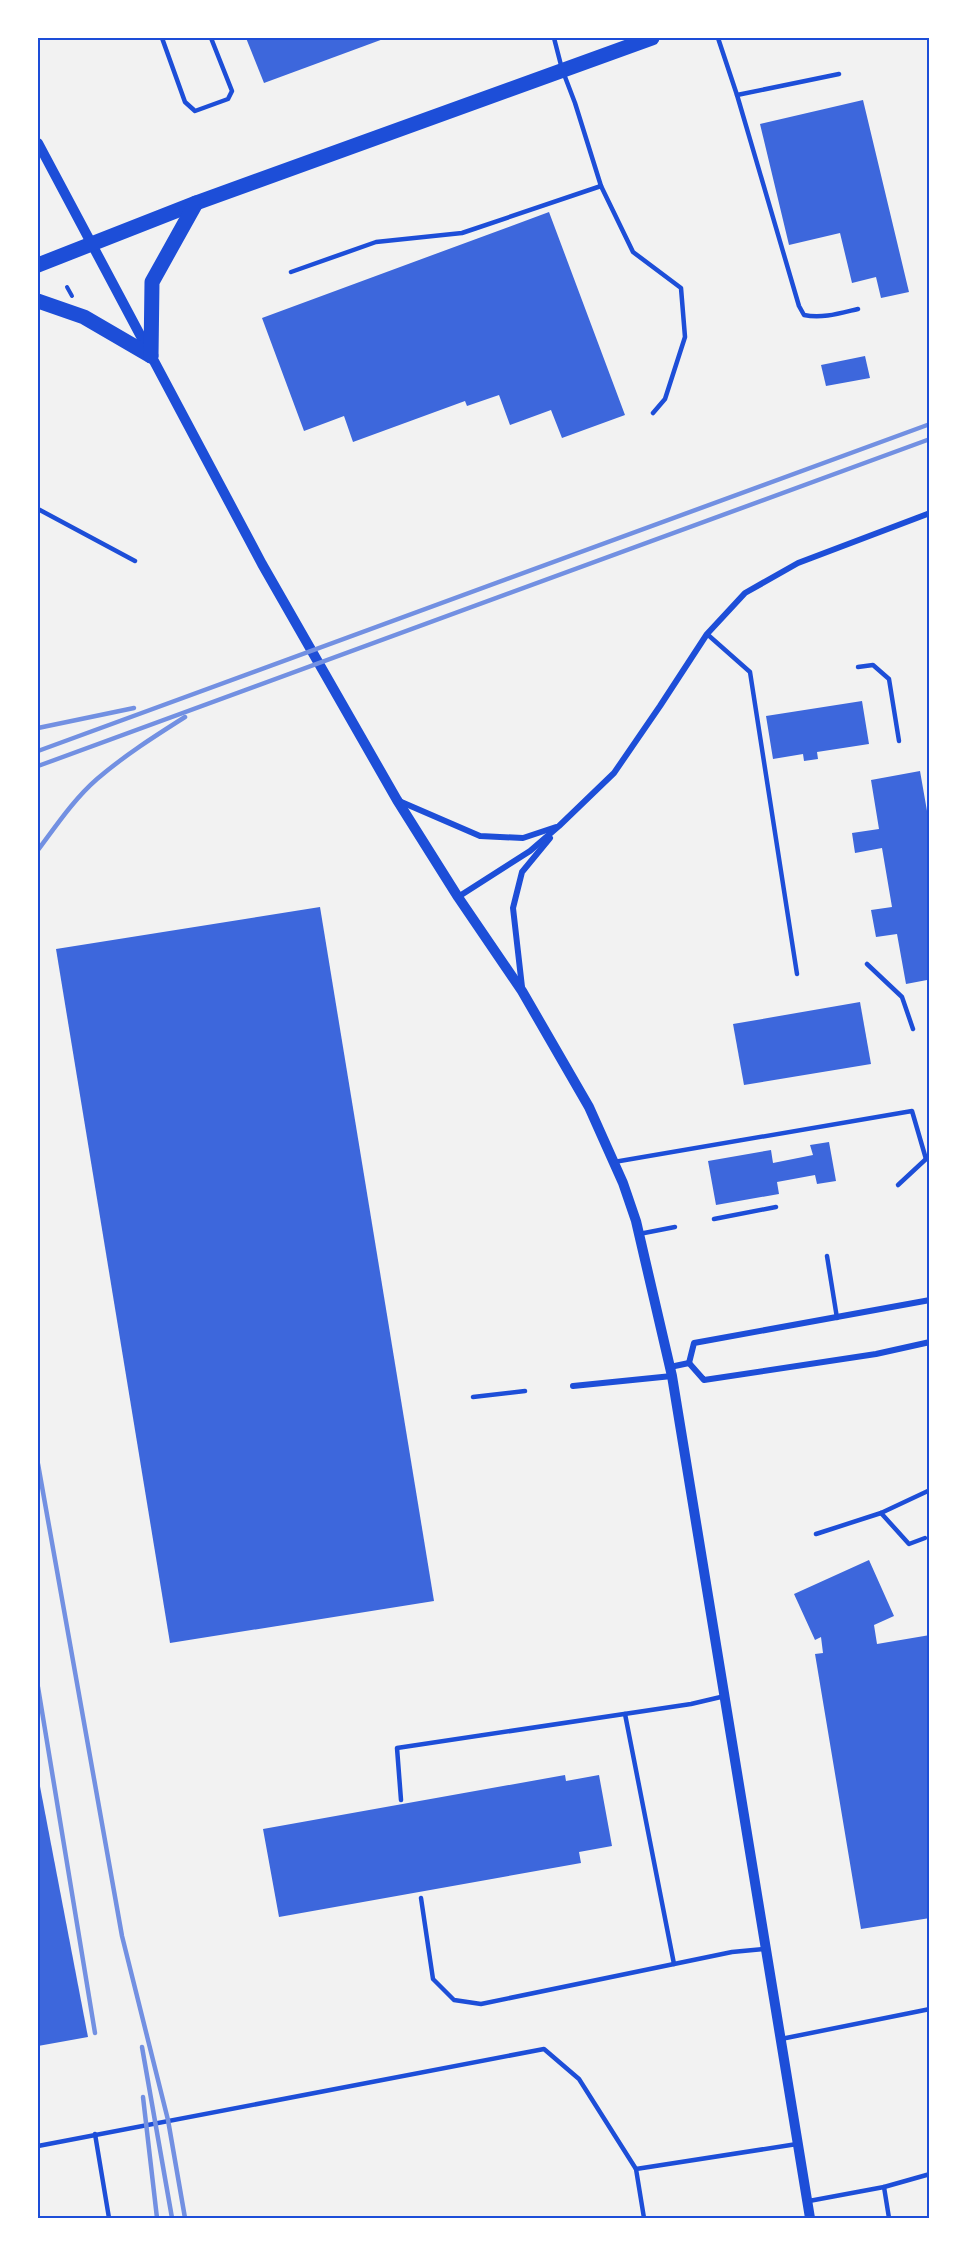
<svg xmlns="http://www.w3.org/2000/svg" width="967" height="2256" viewBox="0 0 967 2256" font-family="Barlow,sans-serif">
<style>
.building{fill:#3d67dc}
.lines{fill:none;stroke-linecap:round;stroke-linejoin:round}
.path{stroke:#1d4ed8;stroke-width:4}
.service{stroke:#1d4ed8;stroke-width:4.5}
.minor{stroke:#1d4ed8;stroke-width:6}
.tertiary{stroke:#1d4ed8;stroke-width:10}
.primary{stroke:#1d4ed8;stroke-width:15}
.rail{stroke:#7290e2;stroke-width:4.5}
.neatline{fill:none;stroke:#1d4ed8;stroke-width:2}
</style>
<rect width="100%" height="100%" fill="#f2f2f2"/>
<g class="building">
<polygon points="246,38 386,38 264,83"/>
<polygon points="863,100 909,292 881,298 876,277 852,283 840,233 789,245 760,124"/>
<polygon points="549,212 625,415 562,438 551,410 510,425 499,395 467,406 465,401 353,442 344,416 304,431 262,318"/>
<polygon points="865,356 870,378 826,386 821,365"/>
<polygon points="862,701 869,744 817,752 818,759 804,761 803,754 773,759 766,716"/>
<polygon points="920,771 930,828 928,988 927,980 906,984 897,934 876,937 871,910 892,907 882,848 855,853 852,833 879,829 871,780"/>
<polygon points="320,907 434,1601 170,1643 56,949"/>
<polygon points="860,1002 871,1064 744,1085 733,1024"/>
<polygon points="829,1142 836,1181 817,1184 815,1175 777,1182 779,1194 716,1205 708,1161 771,1150 773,1163 813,1155 810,1145"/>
<polygon points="869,1560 894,1616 874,1625 877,1644 930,1635 930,1918 861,1929 815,1654 823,1653 821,1637 815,1640 794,1594"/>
<polygon points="565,1775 566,1781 599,1775 612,1846 579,1852 581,1863 279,1917 263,1829"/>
<polygon points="38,1776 88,2037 38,2046"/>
</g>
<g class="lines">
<polyline class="path" points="67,287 72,296"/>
<g class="service">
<polyline points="162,38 185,102 195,111 228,99 232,91 211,38"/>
<path d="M 718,38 L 737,95 L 799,306 L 804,315 C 822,319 841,313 858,309"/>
<polyline points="737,95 839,74"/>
<polyline points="601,186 633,252 681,288 685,337 665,399 653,413"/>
<polyline points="291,272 376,242 462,233 601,186 575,103 562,69 554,38"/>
<polyline points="38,509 135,561"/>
<polyline points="707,634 750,672 797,974"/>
<polyline points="858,667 873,665 889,679 899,741"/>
<polyline points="867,964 902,997 913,1029"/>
<polyline points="614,1162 912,1111 926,1159"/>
<polyline points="898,1185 926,1159 930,1158"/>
<polyline points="714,1219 776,1207"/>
<polyline points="639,1234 675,1227"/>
<polyline points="827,1256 837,1318"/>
<polyline points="473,1397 525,1391"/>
<polyline points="881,1513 909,1544 925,1538"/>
<polyline points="816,1534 881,1513 930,1490"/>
<polyline points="625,1714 674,1964"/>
<polyline points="401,1800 397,1748 691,1704 725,1696"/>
<polyline points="421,1898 433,1979 454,2000 481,2004 732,1952 764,1949"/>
<polyline points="781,2039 930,2009"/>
<polyline points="95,2134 109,2218"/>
<polyline points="38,2146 544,2049 579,2079 636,2169"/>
<polyline points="884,2187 930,2174"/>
<polyline points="809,2201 884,2187 889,2218"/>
<polyline points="644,2218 636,2169 797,2144"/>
</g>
<g class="minor">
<polyline points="399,801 480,836 523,838 556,827"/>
<polyline points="458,897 530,851 559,826 614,773 660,706 707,634 745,593 798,563 930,513"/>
<polyline points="522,987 513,908 522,872 550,838"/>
<polyline points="689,1363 694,1343 930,1300"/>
<polyline points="689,1363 704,1380 876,1354 930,1342"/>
<polyline points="670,1367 689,1363"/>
<polyline points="573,1386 672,1376"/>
</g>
<polyline class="tertiary" points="38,143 262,564 397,800 458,897 522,991 589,1107 623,1183 636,1221 672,1376 810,2218"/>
<g class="primary">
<polyline points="38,265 196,203 652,38"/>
<polyline points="38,301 84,317 151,356"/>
<polyline points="151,356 152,282 196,203"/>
</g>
<g class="rail">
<polyline points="38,728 134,708"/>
<polyline points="38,751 930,424"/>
<polyline points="38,766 930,439"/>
<path d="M 38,850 C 56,826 74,799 97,779 C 125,755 155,736 185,717"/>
<polyline points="38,1464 122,1936 168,2120 185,2218"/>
<polyline points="38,1687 95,2033"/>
<polyline points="142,2047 172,2218"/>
<polyline points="143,2097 157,2218"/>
</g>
</g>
<rect width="967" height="2256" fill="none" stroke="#ffffff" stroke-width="78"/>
<rect x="39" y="39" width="889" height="2178" class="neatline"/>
</svg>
